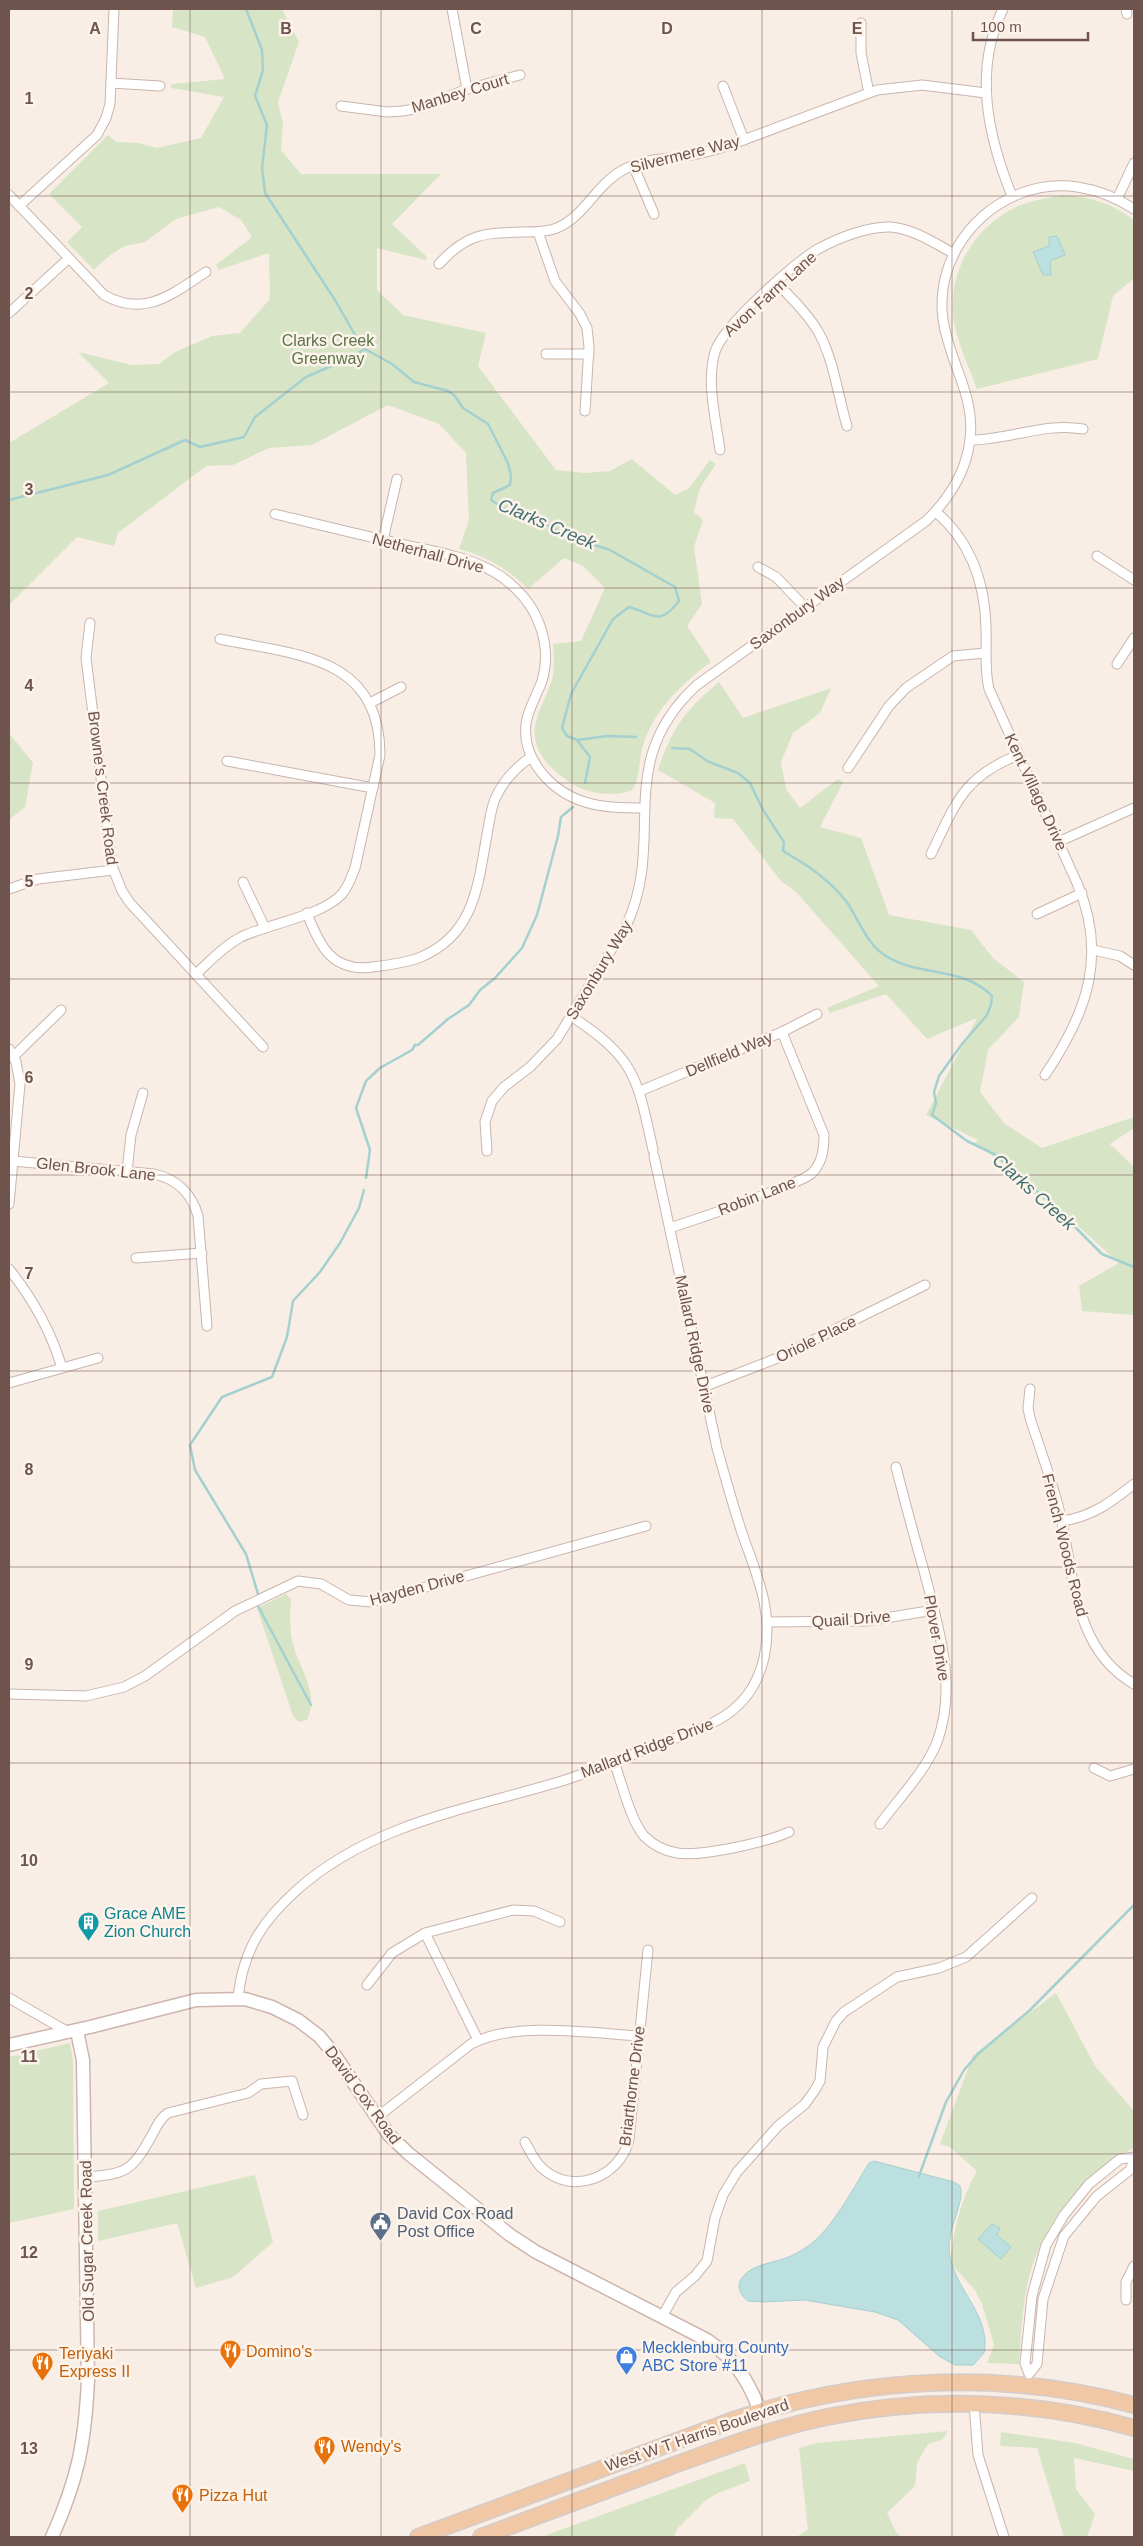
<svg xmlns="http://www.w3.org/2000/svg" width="1143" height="2546" viewBox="0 0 1143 2546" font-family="Arial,sans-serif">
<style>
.green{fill:#d7e5c6}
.water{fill:#bce0df;stroke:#a4d0d0}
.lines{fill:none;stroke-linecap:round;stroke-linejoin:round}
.stream{stroke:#a4d0d0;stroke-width:2.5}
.street-casing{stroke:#c9b5ad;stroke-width:11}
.secondary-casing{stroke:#cdb6ae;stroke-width:15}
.primary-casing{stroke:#d4ccca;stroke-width:18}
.street{stroke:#fff;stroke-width:9}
.secondary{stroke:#fff;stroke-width:12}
.primary{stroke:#f0c8a6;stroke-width:15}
.grid{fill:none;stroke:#6f544e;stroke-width:1;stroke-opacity:0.55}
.labels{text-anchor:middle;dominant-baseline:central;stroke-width:5;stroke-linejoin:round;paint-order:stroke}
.street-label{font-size:16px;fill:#6f544e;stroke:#fcf3eb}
.park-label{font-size:16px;fill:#5c7347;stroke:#fcf3eb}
.culture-label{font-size:16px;fill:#0d838f;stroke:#fcf3eb;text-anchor:start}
.service-label{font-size:16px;fill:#4e5e75;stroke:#fcf3eb;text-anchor:start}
.shop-label{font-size:16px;fill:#366cbe;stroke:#fcf3eb;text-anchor:start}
.food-label{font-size:16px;fill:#c56008;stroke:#fcf3eb;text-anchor:start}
.water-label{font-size:18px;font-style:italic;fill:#447272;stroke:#fcf3eb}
.grid-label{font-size:16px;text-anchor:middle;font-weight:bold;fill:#6f544e;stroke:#fcf3eb;stroke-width:5;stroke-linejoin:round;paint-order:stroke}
</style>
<rect width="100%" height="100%" fill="#f9eee5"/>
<g class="green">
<path d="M 173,9 L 282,9 L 299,42 L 278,102 L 283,124 L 281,150 L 301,174 L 441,174 L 392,224 L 427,257 L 426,260 L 377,248 L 377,290 L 403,315 L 486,333 L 478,366 L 556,470 L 585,473 L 610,471 L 632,459 L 675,495 L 689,488 L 710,460 L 716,464 L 700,488 L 694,512 L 703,520 L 694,547 L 702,604 L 687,626 L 711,662 C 681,684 652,712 642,749 C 639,761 640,780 632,790 C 616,797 590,794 576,786 C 551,771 527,750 537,718 C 541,704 550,690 553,675 C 554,665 554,654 553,644 L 581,641 L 605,588 L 583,566 L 564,558 L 528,589 C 507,568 487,557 459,549 L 469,520 L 466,453 L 439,424 L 388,405 L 312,445 L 269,448 L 233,465 L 206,466 L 118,533 L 114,546 L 77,537 L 9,605 L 9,443 L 109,383 L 78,352 L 132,365 L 159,364 L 175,352 L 212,336 L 240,333 L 270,299 L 269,253 L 219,270 L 216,265 L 252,237 L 241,220 L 219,207 L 176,219 L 145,242 L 125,246 L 110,255 L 94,270 L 67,242 L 82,227 L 49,194 L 108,135 L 117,142 L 138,143 L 157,148 L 201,138 L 224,97 L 171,88 L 171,84 L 225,79 L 205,37 L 172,27 Z"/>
<path d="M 1064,195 C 1091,197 1113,204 1134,220 L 1134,278 L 1113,296 L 1098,359 L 977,389 C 970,370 961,350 956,331 C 943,280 970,229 1016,207 C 1031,200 1048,198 1064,195 Z"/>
<path d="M 719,682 L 743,718 L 831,688 L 820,713 L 793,733 L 781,762 L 786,789 L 800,808 L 838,779 L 843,782 L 820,827 L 861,838 L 889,915 L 971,930 L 993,958 L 1024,982 L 1019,1017 L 988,1050 L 980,1092 L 1004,1123 L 1042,1148 L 1134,1117 L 1134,1128 L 1110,1144 L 1134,1167 L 1134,1315 L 1082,1311 L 1079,1286 L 1119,1263 L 1077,1225 L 1024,1186 L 996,1158 L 974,1143 L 978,1140 L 926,1115 L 977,1018 L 927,1039 L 886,994 L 830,1013 L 827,1008 L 879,986 L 796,892 L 781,881 L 733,819 L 714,818 L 715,803 L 658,770 C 673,726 684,712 719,682 Z"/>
<polygon points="9,733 33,763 25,807 9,820"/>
<path d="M 286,1594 L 291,1599 C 290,1611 290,1622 291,1634 C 294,1663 322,1691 307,1720 L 299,1722 L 293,1716 L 257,1608 Z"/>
<path d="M 1056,1993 L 1095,2066 L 1134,2111 L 1134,2148 C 1083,2171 1043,2224 1029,2277 C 1022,2306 1021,2335 1019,2364 L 987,2363 L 994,2345 L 982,2304 L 975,2290 L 950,2263 C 953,2232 961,2198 977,2171 L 950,2147 L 940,2144 L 973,2055 Z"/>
<polygon points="70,2043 73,2061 74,2209 9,2223 9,2057"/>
<polygon points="255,2175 273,2242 233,2277 196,2288 177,2223 98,2241 98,2211"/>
<polygon points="948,2431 942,2440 928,2444 917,2463 915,2486 887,2513 896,2532 902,2537 796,2537 808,2530 799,2448 817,2443"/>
<polygon points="1001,2432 1075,2443 1134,2459 1134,2471 1074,2458 1076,2489 1095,2514 1087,2537 1064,2537 1037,2448 1000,2446"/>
<polygon points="745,2463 750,2481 718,2493 705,2501 677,2529 674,2537 541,2537"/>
</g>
<g class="water">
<polygon points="1057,236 1065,255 1050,261 1051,275 1043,275 1033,252 1049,246 1049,237"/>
<path d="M 874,2161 L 954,2182 L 960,2186 C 966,2204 944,2231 950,2257 C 957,2292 991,2316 984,2353 L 973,2365 L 955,2365 L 939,2356 L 898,2320 L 875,2312 L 804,2300 L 765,2302 L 748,2301 C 740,2295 736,2286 742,2278 C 752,2263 777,2263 791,2256 C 798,2253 805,2248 811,2244 C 833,2227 854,2187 869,2163 Z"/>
<polygon points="992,2224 1000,2228 997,2235 1011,2247 1001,2259 978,2239"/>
</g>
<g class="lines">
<g class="stream">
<path d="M 246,9 L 262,50 L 263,70 L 255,96 L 267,125 L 262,168 L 265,193 L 335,300 L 359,342 L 365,349 L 392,364 L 414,382 L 448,391 L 455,396 L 463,408 L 488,424 L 508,463 L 511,476 L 510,485 L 493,493 L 491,500 L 513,514 L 535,519 L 572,538 L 610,550 L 675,587 L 679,601 C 658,628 653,613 629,607 L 613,619 L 571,694 L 562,728 L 567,736 L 577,740 L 607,736 L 636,737"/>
<polyline points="9,500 108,475 185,440 200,447 244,437 255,417 306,377 350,358 365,349"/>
<polyline points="577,740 590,757 585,783"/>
<path d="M 672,748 L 690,749 L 707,761 L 738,773 L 750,783 L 763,810 L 784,842 L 783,851 C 807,865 828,878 846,901 C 859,919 866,944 886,956 C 919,977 963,966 992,996 L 991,1005 L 987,1015 L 962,1044 L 939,1076 L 934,1092 L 936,1103 L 932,1115 L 967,1141 L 998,1156 L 1020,1178 L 1049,1201 L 1102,1254 L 1134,1267"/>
<polyline points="366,1178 370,1150 356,1108 366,1081 380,1068 412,1050 415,1045 418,1045 448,1019 469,1005 480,990 495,978 522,948 537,915 558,836 561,817 573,807"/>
<polyline points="258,1594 246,1554 195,1470 190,1445 222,1397 272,1377 287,1337 293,1301 320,1272 340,1243 359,1208 364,1190"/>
<polyline points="258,1606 311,1705"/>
<polyline points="919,2176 946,2102 964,2070 979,2053 1029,2011 1134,1905"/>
</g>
<defs>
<g id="street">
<polyline points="452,9 467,89"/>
<path d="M 1003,9 C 973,70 988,137 1012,196"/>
<polyline points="1126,9 1127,14"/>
<polyline points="861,23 861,53 869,93"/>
<polyline points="111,83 160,86"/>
<polyline points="723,86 744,140"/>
<polyline points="341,106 387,112 403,111 419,108 467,89 520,75"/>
<polyline points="633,165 654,214"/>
<path d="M 9,195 L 104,295 C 145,318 172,294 206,272"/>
<polyline points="1117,199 1134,163"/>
<polyline points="19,206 97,135 106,118 110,104 114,9"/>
<polyline points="538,232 555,281 580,314 587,328 589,347 585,411"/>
<path d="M 439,264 C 467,233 484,233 524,232 C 534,232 544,232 554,229 C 584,219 595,185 623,170 C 642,159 664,159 685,156 C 700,154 715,150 730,145 L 877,90 L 922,85 L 986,93"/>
<path d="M 777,283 C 792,299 808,314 819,333 C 834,361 838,396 847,426"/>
<polyline points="9,313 68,259"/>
<polyline points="546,354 589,354"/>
<path d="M 970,440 C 1009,440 1045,422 1083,429"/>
<path d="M 720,450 C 716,420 706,382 715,352 C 722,327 795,262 818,249 C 838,238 868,226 891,227 C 914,229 934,243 953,253"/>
<path d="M 936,512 C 971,542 985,583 986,628 C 987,649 984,668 989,689 L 1077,883 C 1108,955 1087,1013 1045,1075"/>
<path d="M 275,514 C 316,524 356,534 397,543 C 437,553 484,557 515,588 C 540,611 552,648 542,681 C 537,695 528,709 526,724 C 522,760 552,792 585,802 C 604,808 625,808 645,808"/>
<polyline points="383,540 397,479"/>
<polyline points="1097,556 1134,580"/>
<polyline points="758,567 776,577 805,607"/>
<polyline points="90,623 86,658 112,866 122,891 130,903 263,1047"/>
<polyline points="1117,664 1134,638"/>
<polyline points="370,703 401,687"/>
<polyline points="227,761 373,788"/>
<polyline points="848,768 889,706 906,688 953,656 985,653"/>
<polyline points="1058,842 1134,808"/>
<path d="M 931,854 C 956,803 963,777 1018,755"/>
<polyline points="243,882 265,928"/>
<polyline points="9,889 38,879 113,870"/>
<path d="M 307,913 C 319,945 332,973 373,967 C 389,965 406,963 421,957 C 477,933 478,881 488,829 C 490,819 491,809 495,799 C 503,781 515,768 531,757"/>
<polyline points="1037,914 1082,893"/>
<polyline points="1093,950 1120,956 1134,965"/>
<path d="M 196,974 C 210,961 224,946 241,937 C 268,924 321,916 341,895 C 348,888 351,878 355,868 L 380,755 C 380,655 295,655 220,639"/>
<path d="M 571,1016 C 636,1059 637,1077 653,1150"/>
<polyline points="9,1049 16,1062 20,1084 9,1204"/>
<polyline points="14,1056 61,1010"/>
<polyline points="640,1091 782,1032 817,1014"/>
<path d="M 487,1151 L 485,1122 L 492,1101 L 504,1087 L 530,1067 L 557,1039 L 627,924 C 667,836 612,763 697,685 L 926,521 C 949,499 966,472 970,440 C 975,400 955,371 946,334 C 930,275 964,216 1019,194 C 1059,178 1100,187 1134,209"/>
<path d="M 13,1161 L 154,1174 C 177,1179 192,1194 198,1216 L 207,1326"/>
<polyline points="127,1171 131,1135 143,1093"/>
<path d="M 670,1228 C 708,1215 747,1203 783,1187 C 792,1183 803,1180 811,1174 C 822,1164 824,1150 824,1135 L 782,1032"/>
<polyline points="136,1258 202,1253"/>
<path d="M 9,1269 C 33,1299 51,1331 62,1368"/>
<polyline points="9,1383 98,1358"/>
<polyline points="703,1387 775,1359 925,1285"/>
<path d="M 1030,1389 L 1028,1408 L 1030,1418 C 1040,1449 1052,1481 1060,1513 C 1074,1573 1073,1649 1134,1684"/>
<path d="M 1062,1521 C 1092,1517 1111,1502 1134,1484"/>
<polyline points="767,1622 867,1621 934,1610"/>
<polyline points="9,1694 86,1696 124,1687 145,1676 235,1611 298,1581 321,1584 349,1600 372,1602 646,1526"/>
<path d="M 614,1762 C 622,1783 630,1819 644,1836 C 653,1845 665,1851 677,1853 C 701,1857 767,1842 789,1832"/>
<polyline points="1094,1768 1110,1776 1134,1769"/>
<path d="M 880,1824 C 899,1798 925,1772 937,1742 C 958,1686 938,1626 924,1571 C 914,1536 905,1502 896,1467"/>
<polyline points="425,1933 478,2040"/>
<polyline points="367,1985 392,1953 425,1933 513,1910 534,1911 560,1922"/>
<polyline points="9,1998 68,2032"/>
<path d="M 238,1998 C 243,1950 262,1921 298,1889 C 373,1823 469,1809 562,1781 C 594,1771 625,1757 657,1745 C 706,1726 750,1717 764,1658 C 774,1611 757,1576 742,1533 C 733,1505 725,1477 717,1448 L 654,1156"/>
<path d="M 376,2118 L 471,2044 C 513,2021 591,2033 639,2036"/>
<path d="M 525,2142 C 530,2151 534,2161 542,2168 C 572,2196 619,2178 629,2140 L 648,1950"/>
<polyline points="1134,2157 1120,2159 1089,2184 1064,2215 1046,2245 1032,2296 1025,2363 1029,2374 1037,2364 1043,2299 1064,2236 1097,2196 1130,2170 1134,2160"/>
<path d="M 86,2177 C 127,2174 132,2171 152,2135 C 157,2126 160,2118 168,2113 L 248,2093 L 261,2084 L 292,2081 L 303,2115"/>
<polyline points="1126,2300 1126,2282 1134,2266"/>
<polyline points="662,2317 676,2292 695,2276 707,2261 715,2218 723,2195 737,2172 778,2126 805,2104 815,2090 820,2081 823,2047 836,2021 844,2012 897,1977 939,1968 966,1957 1032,1898"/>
<polyline points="974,2404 978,2455 1004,2537"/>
</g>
<g id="secondary">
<path d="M 9,2045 L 90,2027 L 196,2000 L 245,1999 L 272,2007 L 298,2020 L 319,2036 L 334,2054 L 389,2135 L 409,2154 L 510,2235 L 536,2252 L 707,2340 C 735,2359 748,2380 760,2411"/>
<path d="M 52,2537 C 78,2479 85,2443 88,2380 L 83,2060 L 77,2031"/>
</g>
<g id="primary">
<path d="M 418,2537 L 736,2419 C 864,2376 1003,2370 1134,2405"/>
<path d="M 481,2537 C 544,2514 606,2490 669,2467 C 721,2448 773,2428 827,2417 C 928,2396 1035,2400 1134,2428"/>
</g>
</defs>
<use href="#street" class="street-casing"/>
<use href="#secondary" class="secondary-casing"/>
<use href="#primary" class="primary-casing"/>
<use href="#street" class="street"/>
<use href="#secondary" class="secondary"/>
<use href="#primary" class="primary"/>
</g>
<path class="grid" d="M 190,9 L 190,2537M 381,9 L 381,2537M 572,9 L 572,2537M 762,9 L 762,2537M 952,9 L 952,2537M 9,196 L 1134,196M 9,392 L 1134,392M 9,588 L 1134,588M 9,783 L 1134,783M 9,979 L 1134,979M 9,1175 L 1134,1175M 9,1371 L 1134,1371M 9,1567 L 1134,1567M 9,1763 L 1134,1763M 9,1958 L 1134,1958M 9,2154 L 1134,2154M 9,2350 L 1134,2350"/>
<defs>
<symbol id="building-pin" viewBox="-11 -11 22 30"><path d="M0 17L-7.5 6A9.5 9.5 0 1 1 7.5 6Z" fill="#0f9aa8" stroke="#fcf3eb"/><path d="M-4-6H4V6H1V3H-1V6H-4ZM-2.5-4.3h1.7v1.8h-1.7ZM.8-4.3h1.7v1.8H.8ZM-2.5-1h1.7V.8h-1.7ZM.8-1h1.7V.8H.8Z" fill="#fff"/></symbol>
<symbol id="civic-pin" viewBox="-11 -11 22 30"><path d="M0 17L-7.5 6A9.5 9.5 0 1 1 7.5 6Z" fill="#5c6f8a" stroke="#fcf3eb"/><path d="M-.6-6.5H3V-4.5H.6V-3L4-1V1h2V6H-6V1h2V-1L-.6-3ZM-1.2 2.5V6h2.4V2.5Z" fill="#fff"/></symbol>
<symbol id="restaurant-pin" viewBox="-11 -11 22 30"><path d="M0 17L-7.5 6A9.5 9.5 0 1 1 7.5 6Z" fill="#e8710a" stroke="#fcf3eb"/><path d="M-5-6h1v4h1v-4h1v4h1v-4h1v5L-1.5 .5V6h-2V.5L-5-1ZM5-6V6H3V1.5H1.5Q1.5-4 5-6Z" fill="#fff"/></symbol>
<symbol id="shop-pin" viewBox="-11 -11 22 30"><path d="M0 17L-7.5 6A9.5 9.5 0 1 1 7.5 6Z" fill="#3f7fe0" stroke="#fcf3eb"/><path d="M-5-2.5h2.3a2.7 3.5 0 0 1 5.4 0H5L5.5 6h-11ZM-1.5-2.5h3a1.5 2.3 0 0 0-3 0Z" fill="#fff"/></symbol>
</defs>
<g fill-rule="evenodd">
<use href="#building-pin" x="76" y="1910" width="25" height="34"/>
<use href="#civic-pin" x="368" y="2210" width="25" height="34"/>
<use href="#restaurant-pin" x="218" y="2338" width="25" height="34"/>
<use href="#shop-pin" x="614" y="2344" width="25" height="34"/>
<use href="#restaurant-pin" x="30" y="2350" width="25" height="34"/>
<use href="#restaurant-pin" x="312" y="2434" width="25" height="34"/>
<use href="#restaurant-pin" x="170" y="2482" width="25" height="34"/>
</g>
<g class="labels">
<g class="street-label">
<text transform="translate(460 93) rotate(-17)">Manbey Court</text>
<text transform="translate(685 154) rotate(-14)">Silvermere Way</text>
<text transform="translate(770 294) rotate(-42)">Avon Farm Lane</text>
<text transform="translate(428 553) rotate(15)">Netherhall Drive</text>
<text transform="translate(797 613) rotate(-36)">Saxonbury Way</text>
<text transform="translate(103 788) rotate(83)">Browne's Creek Road</text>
<text transform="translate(1036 792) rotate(65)">Kent Village Drive</text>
<text transform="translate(599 970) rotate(-59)">Saxonbury Way</text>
<text transform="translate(729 1054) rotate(-23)">Dellfield Way</text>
<text transform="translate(96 1169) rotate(6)">Glen Brook Lane</text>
<text transform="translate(757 1196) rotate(-21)">Robin Lane</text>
<text transform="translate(816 1339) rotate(-26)">Oriole Place</text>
<text transform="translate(695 1344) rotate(78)">Mallard Ridge Drive</text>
<text transform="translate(1065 1545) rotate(76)">French Woods Road</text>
<text transform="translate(417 1588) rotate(-15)">Hayden Drive</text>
<text transform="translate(851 1619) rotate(-4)">Quail Drive</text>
<text transform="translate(937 1638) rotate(80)">Plover Drive</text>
<text transform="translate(647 1748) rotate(-21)">Mallard Ridge Drive</text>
<text transform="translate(632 2086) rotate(-83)">Briarthorne Drive</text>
<text transform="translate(363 2095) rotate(54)">David Cox Road</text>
<text transform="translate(87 2241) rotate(-91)">Old Sugar Creek Road</text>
<text transform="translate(697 2435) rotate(-19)">West W T Harris Boulevard</text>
</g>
<g class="park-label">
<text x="328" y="340">Clarks Creek<tspan x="328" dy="18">Greenway</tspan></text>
</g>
<g class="culture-label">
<text x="104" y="1913">Grace AME<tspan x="104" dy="18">Zion Church</tspan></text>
</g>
<g class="service-label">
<text x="397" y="2213">David Cox Road<tspan x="397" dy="18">Post Office</tspan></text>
</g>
<g class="shop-label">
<text x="642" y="2347">Mecklenburg County<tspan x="642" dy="18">ABC Store #11</tspan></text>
</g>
<g class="food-label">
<text x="246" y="2351">Domino's</text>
<text x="59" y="2353">Teriyaki<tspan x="59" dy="18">Express II</tspan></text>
<text x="341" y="2446">Wendy's</text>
<text x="199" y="2495">Pizza Hut</text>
</g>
<g class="water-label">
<text transform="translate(547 524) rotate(23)">Clarks Creek</text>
<text transform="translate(1034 1192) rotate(42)">Clarks Creek</text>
</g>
</g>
<g class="grid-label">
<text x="95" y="34">A</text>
<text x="286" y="34">B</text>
<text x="476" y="34">C</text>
<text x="667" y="34">D</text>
<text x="857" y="34">E</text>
<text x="29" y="104">1</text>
<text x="29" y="299">2</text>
<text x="29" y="495">3</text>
<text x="29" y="691">4</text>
<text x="29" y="887">5</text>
<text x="29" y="1083">6</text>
<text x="29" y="1279">7</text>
<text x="29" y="1475">8</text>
<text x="29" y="1670">9</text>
<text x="29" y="1866">10</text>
<text x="29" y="2062">11</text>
<text x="29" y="2258">12</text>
<text x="29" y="2454">13</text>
</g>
<rect width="1143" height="2546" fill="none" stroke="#6f544e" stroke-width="20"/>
<path d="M973 32v8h115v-8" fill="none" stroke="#6f544e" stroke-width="2.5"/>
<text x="980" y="32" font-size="15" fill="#6f544e" stroke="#fcf3eb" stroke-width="4" paint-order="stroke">100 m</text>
</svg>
